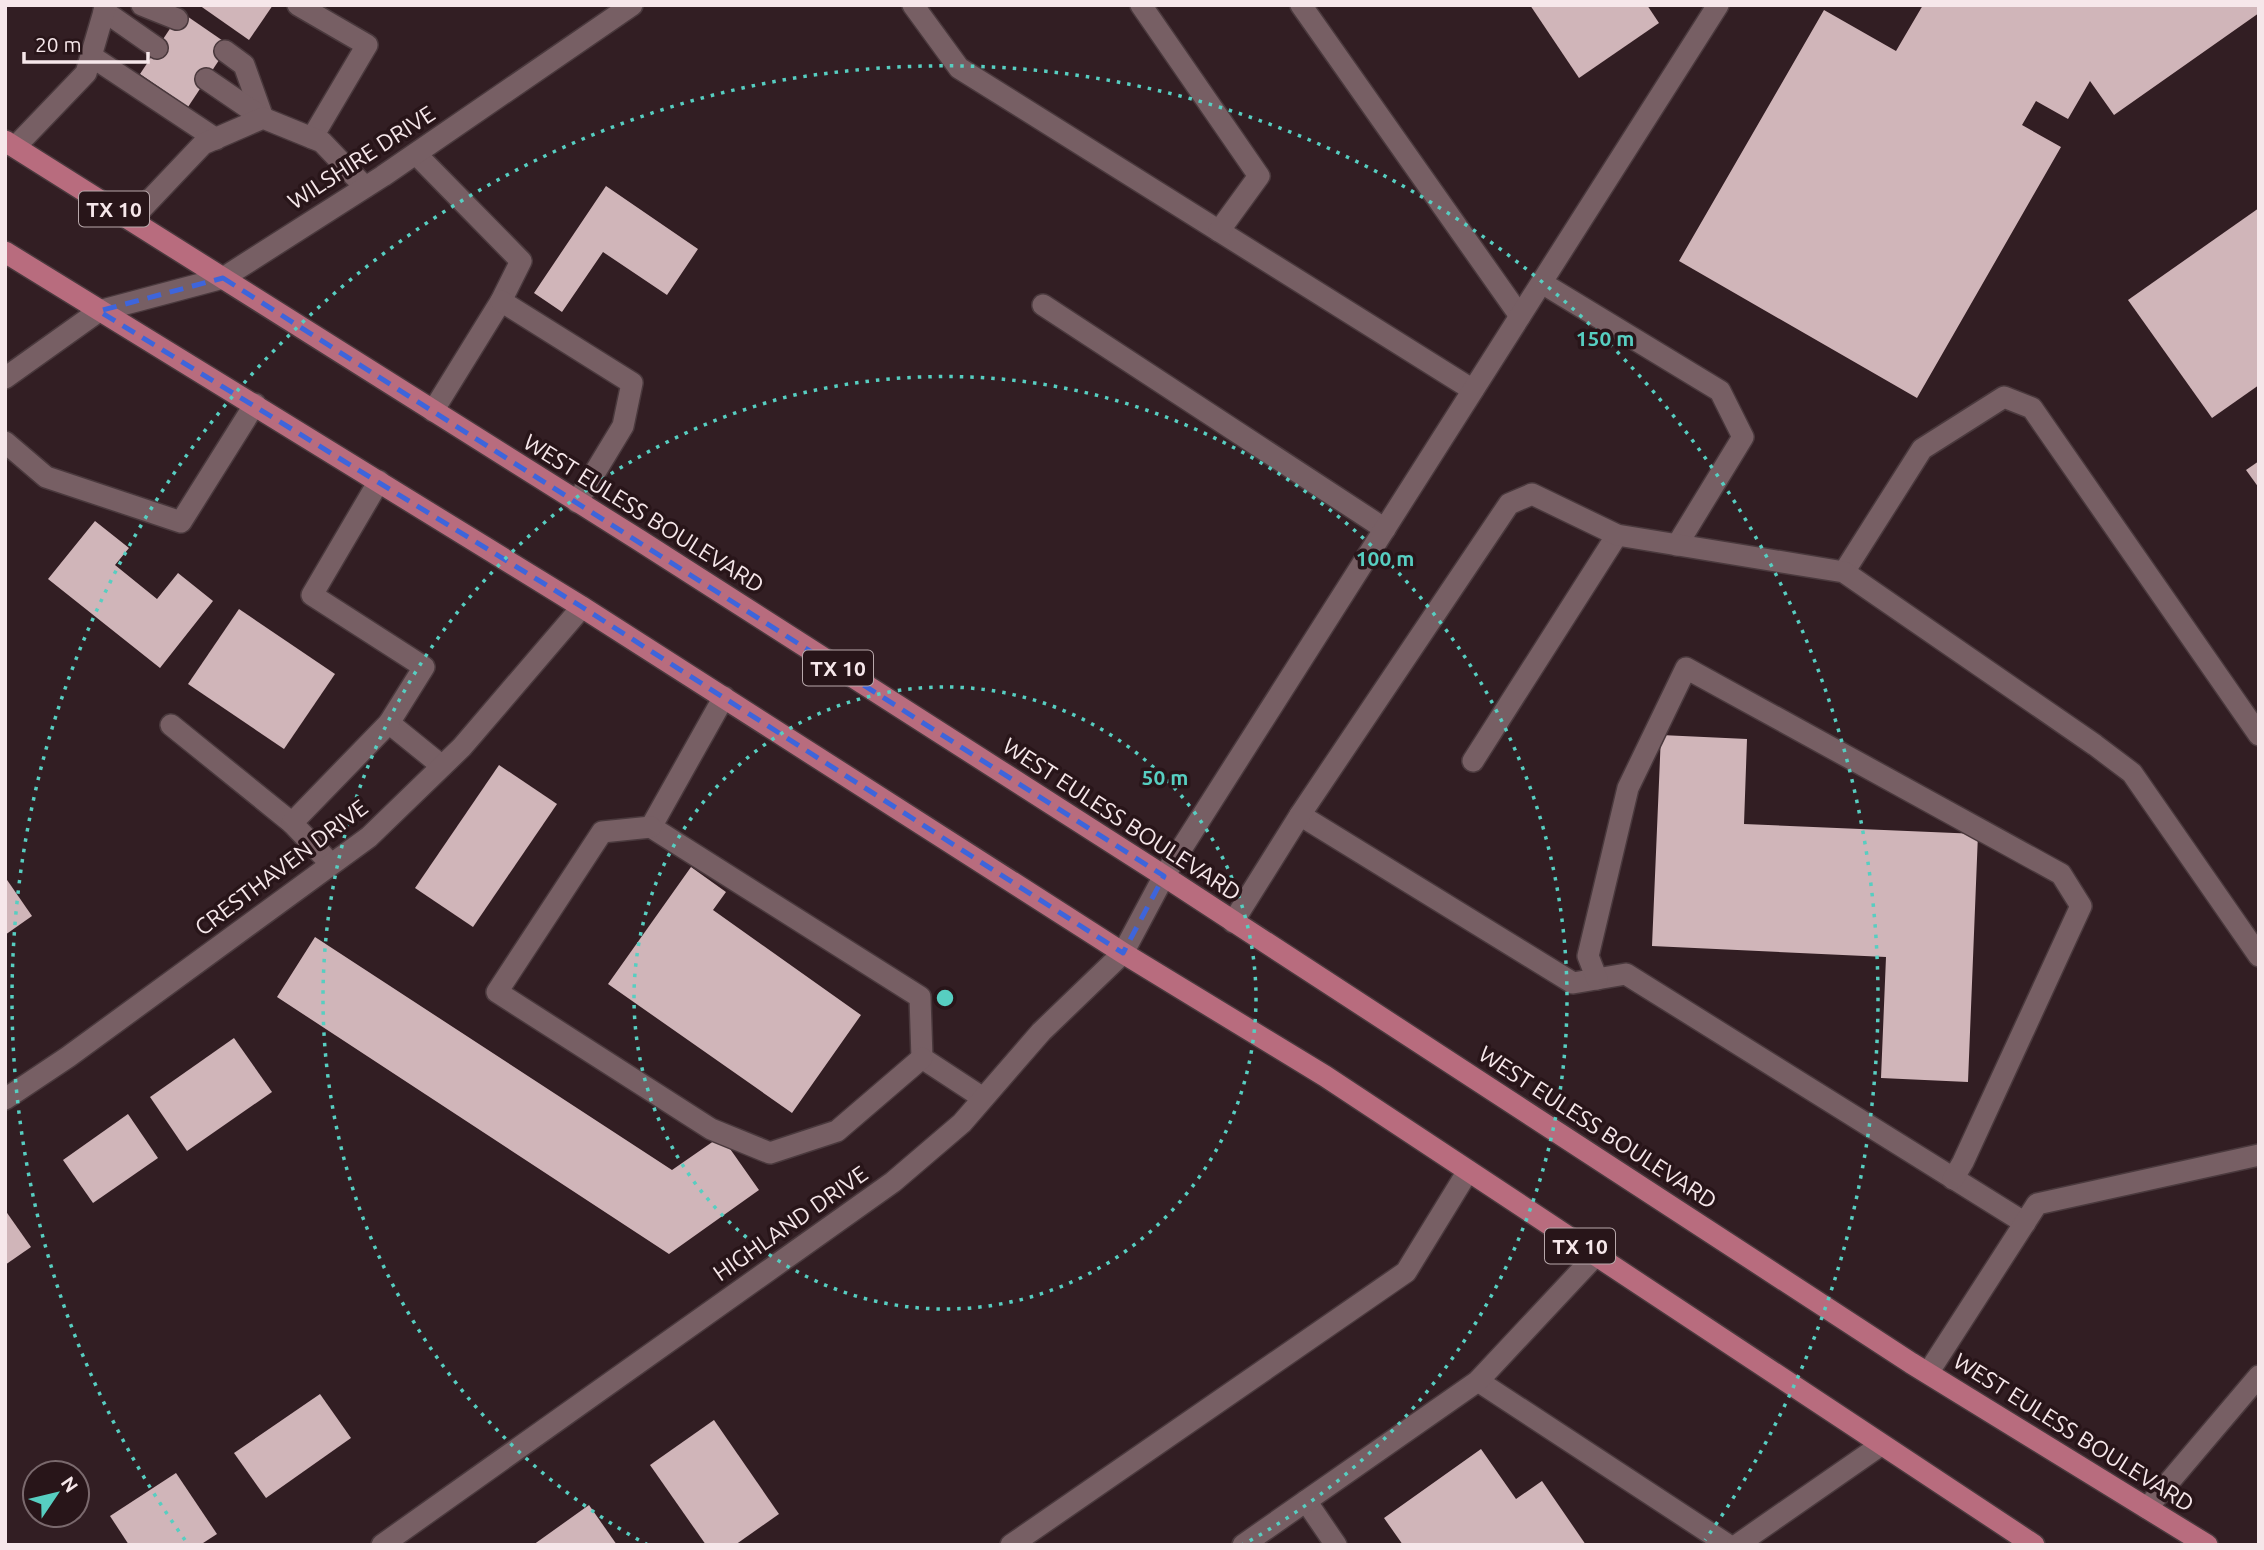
<svg xmlns="http://www.w3.org/2000/svg" width="2264" height="1550" viewBox="0 0 2264 1550" font-family="Ubuntu,sans-serif">
<style>
.building{fill:#d0b5b9}
.lines{fill:none;stroke-linecap:round;stroke-linejoin:round}
.lane-casing{stroke:#4a393d;stroke-width:24}
.street-casing{stroke:#4a393d;stroke-width:24}
.secondary-casing{stroke:#4a393d;stroke-width:24}
.primary-casing{stroke:#4a393d;stroke-width:24}
.lane{stroke:#775f64;stroke-width:21}
.street{stroke:#775f64;stroke-width:21}
.secondary{stroke:#775f64;stroke-width:21}
.primary{stroke:#b86c7e;stroke-width:21}
.marked{fill:none;stroke:#3e65db;stroke-width:5;stroke-dasharray:14 9;stroke-linejoin:round}
.ring{fill:none;stroke:#57cec1;stroke-width:3.5;stroke-dasharray:3.5 7}
.labels{text-anchor:middle;dominant-baseline:central;stroke-width:7;stroke-linejoin:round;paint-order:stroke}
.shield{fill:#281519;stroke:#b8a8ab;stroke-width:2}
.shield-label{font-size:21px;font-weight:bold;fill:#f6e7ea}
.street-label{font-size:23px;fill:#f6e7ea;stroke:#281519}
.centre{fill:#57cec1;stroke:#281519;stroke-width:3.5}
.ring-label{font-size:21px;text-anchor:middle;font-weight:bold;fill:#57cec1;stroke:#281519;stroke-width:7;stroke-linejoin:round;paint-order:stroke}
</style>
<rect width="100%" height="100%" fill="#321e23"/>
<g class="building">
<polygon points="199,5 273,5 249,40"/>
<polygon points="1530,5 1647,5 1659,23 1579,78"/>
<polygon points="1923,5 2259,5 2259,13 2114,115 2090,81 2068,119 2036,101 2022,125 2061,147 1917,398 1679,261 1824,10 1896,51"/>
<polygon points="181,12 229,45 188,107 140,74"/>
<polygon points="606,186 698,249 667,295 603,252 562,312 534,293"/>
<polygon points="2259,208 2259,385 2212,418 2128,300"/>
<polygon points="2259,461 2259,488 2246,470"/>
<polygon points="95,521 129,548 115,565 157,599 178,573 213,601 160,668 48,579"/>
<polygon points="239,609 335,674 284,749 188,684"/>
<polygon points="1661,735 1747,739 1744,824 1978,834 1968,1082 1881,1078 1886,957 1652,946"/>
<polygon points="499,765 557,804 473,927 415,888"/>
<polygon points="691,867 726,892 713,910 861,1015 792,1113 608,984"/>
<polygon points="5,877 32,916 5,935"/>
<polygon points="315,937 672,1170 721,1136 759,1190 669,1254 277,997"/>
<polygon points="234,1038 272,1092 187,1151 150,1097"/>
<polygon points="128,1114 158,1158 93,1203 63,1160"/>
<polygon points="5,1210 31,1247 5,1265"/>
<polygon points="320,1394 351,1438 266,1498 234,1453"/>
<polygon points="714,1420 779,1514 735,1545 706,1545 650,1465"/>
<polygon points="1481,1449 1516,1499 1542,1481 1586,1545 1403,1545 1384,1518"/>
<polygon points="176,1473 217,1534 200,1545 129,1545 110,1516"/>
<polygon points="589,1505 617,1545 533,1545"/>
</g>
<g class="lines">
<defs>
<g id="lane">
<polyline points="142,5 177,19"/>
<polyline points="298,5 367,45 312,138"/>
<polyline points="913,5 959,68 1473,390"/>
<polyline points="1141,5 1259,176 1219,231"/>
<polyline points="1301,5 1520,316"/>
<polyline points="104,11 157,48"/>
<polyline points="225,51 244,65 263,118"/>
<polyline points="91,56 216,139"/>
<polyline points="206,79 263,118"/>
<polyline points="15,147 86,73 106,5"/>
<polyline points="416,154 521,261 501,301 433,411"/>
<polyline points="131,220 203,144 263,118 322,142 365,187"/>
<polyline points="1542,283 1720,391 1743,437 1677,545"/>
<polyline points="501,301 632,383 623,426 577,502"/>
<polyline points="1043,305 1385,529"/>
<polyline points="5,442 46,477 181,522 255,404"/>
<polyline points="379,481 312,595 424,667 389,723 442,766"/>
<polyline points="1844,572 1922,449 2004,397 2032,408 2259,735"/>
<polyline points="724,697 651,827 920,997 922,1058 983,1098"/>
<polyline points="171,725 292,823"/>
<polyline points="1473,761 1617,535"/>
<polyline points="1300,815 1573,983 1626,974 2025,1223"/>
<polyline points="651,827 602,832 497,992 711,1129 770,1153 837,1131 922,1058"/>
<polyline points="331,864 292,823 389,723"/>
<polyline points="1164,876 1718,5"/>
<polyline points="1233,922 1300,815 1509,504 1532,494 1617,535 1844,572 2095,745 2132,773 2259,956"/>
<polyline points="1597,979 1588,956 1628,788 1686,668 2061,874 2081,906 1963,1162 1953,1179"/>
<polyline points="1928,1373 2037,1204 2259,1155"/>
<polyline points="1478,1381 1728,1545"/>
<polyline points="1306,1501 1336,1545"/>
<polyline points="2147,1508 2259,1376"/>
<polyline points="1011,1545 1406,1272 1468,1171"/>
<polyline points="1243,1545 1478,1381 1595,1256"/>
<polyline points="1737,1545 1881,1445"/>
</g>
<g id="street">
<polyline points="5,1099 68,1057 369,837 462,747 582,607"/>
<polyline points="382,1545 893,1182 962,1123 1041,1032 1123,953 1164,876"/>
</g>
<polyline id="secondary" points="5,378 99,311 223,278 383,176 632,5"/>
<g id="primary">
<polyline points="5,141 639,540 1164,876 1911,1363 2207,1545"/>
<polyline points="5,252 582,607 1123,953 1325,1076 2034,1545"/>
</g>
</defs>
<use href="#lane" class="lane-casing"/>
<use href="#street" class="street-casing"/>
<use href="#secondary" class="secondary-casing"/>
<use href="#primary" class="primary-casing"/>
<use href="#lane" class="lane"/>
<use href="#street" class="street"/>
<use href="#secondary" class="secondary"/>
<use href="#primary" class="primary"/>
</g>
<path class="marked" d="M 223,278 L 1164,876 L 1123,953 L 582,607 L 99,311 Z"/>
<g class="ring">
<circle cx="945" cy="998" r="311"/>
<path d="M648 1545A622 622 0 1 1 1242 1545"/>
<path d="M185 1540A933 933 0 1 1 1705 1540"/>
</g>
<g class="labels">
<g class="shield">
<rect x="79" y="191.5" width="70" height="35" rx="5"/>
<rect x="803" y="650.5" width="70" height="35" rx="5"/>
<rect x="1545" y="1228.5" width="70" height="35" rx="5"/>
</g>
<g class="shield-label">
<text x="114" y="209">TX 10</text>
<text x="838" y="668">TX 10</text>
<text x="1580" y="1246">TX 10</text>
</g>
<g class="street-label">
<text transform="translate(361 157) rotate(-33)">WILSHIRE DRIVE</text>
<text transform="translate(644 513) rotate(32)">WEST EULESS BOULEVARD</text>
<text transform="translate(1122 819) rotate(33)">WEST EULESS BOULEVARD</text>
<text transform="translate(281 867) rotate(-37)">CRESTHAVEN DRIVE</text>
<text transform="translate(1598 1127) rotate(33)">WEST EULESS BOULEVARD</text>
<text transform="translate(790 1223) rotate(-35)">HIGHLAND DRIVE</text>
<text transform="translate(2074 1432) rotate(32)">WEST EULESS BOULEVARD</text>
</g>
</g>
<circle cx="945" cy="998" r="10" class="centre"/>
<g class="ring-label">
<text x="1605" y="346">150 m</text>
<text x="1385" y="566">100 m</text>
<text x="1165" y="785">50 m</text>
</g>
<rect width="2264" height="1550" fill="none" stroke="#f6e7ea" stroke-width="14"/>
<g transform="translate(56 1494) rotate(55)"><circle r="33" fill="#281519" stroke="#7a696d" stroke-width="2"/>
<path d="M0-5L12 26L0 18L-12 26Z" fill="#57cec1"/>
<text y="-10" font-size="19" font-weight="bold" text-anchor="middle" fill="#f6e7ea">N</text>
</g>
<path d="M24 52v10h124v-10" fill="none" stroke="#f6e7ea" stroke-width="3.5"/>
<text x="35" y="52" font-size="21" fill="#f6e7ea" stroke="#281519" stroke-width="5" paint-order="stroke">20 m</text>
</svg>
